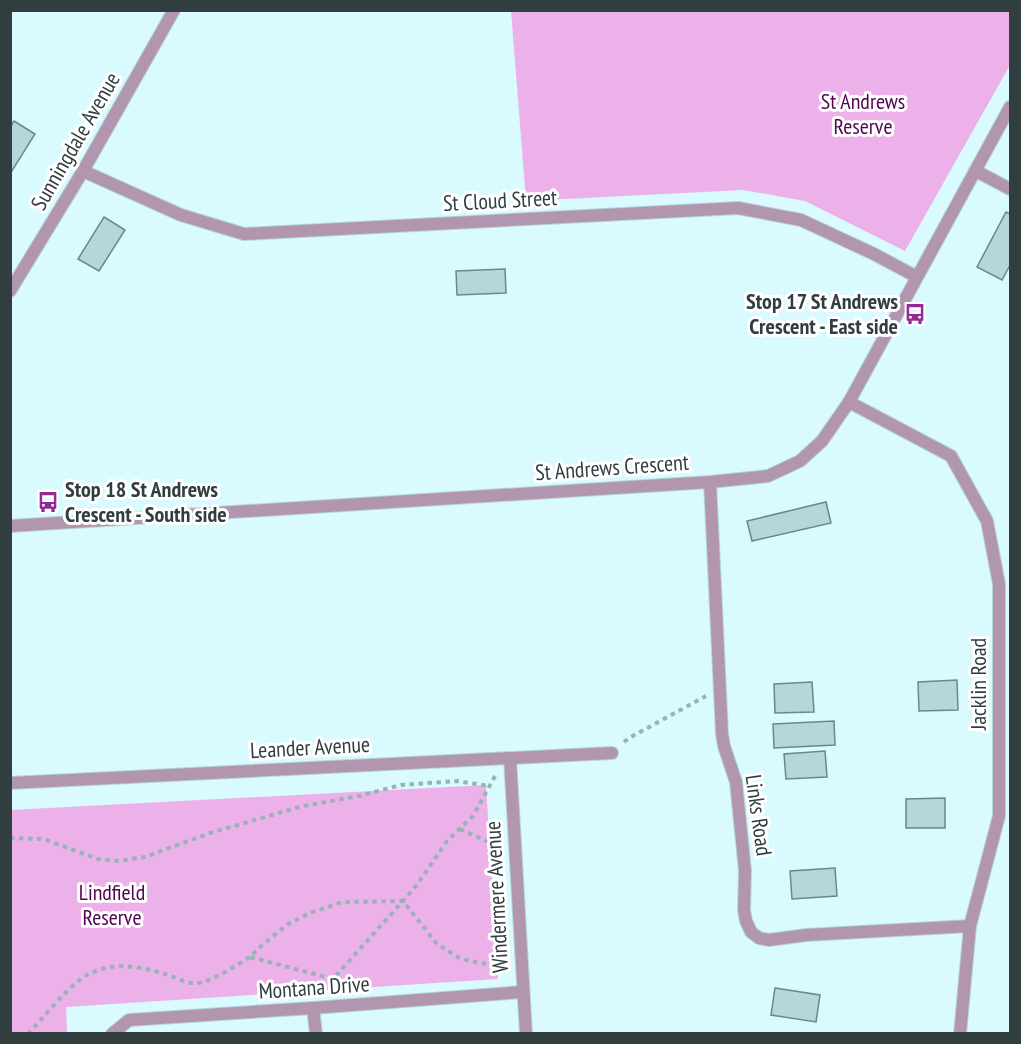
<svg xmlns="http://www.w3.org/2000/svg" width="1021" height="1044" viewBox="0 0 1021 1044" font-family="'PT Sans Narrow',sans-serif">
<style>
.green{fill:#ecb1e9}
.building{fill:#b5d6da;stroke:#6a888c;stroke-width:1.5}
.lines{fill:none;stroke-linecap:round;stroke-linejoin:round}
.street-casing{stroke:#b7d4d8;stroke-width:14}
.path{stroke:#99b2b6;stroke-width:4;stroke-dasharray:4.5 4.5;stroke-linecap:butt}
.street{stroke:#b296b0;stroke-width:12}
.labels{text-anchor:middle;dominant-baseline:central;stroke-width:6;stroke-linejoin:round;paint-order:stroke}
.park-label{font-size:22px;fill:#520452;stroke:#fff}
.street-label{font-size:22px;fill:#313e40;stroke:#fff}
.poi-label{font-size:22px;font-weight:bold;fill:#313e40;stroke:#fff;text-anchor:end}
</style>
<rect width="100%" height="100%" fill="#d9fafe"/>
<g class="green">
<polygon points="511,11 1010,11 1010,65 905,251 805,201 743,190 526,201"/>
<polygon points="486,785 498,979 66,1007 67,1033 11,1033 11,810"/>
</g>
<g class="building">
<polygon points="14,121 35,134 10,174 10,127"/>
<polygon points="1006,212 1010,214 1010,265 1002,280 977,267"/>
<polygon points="104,217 125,230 99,271 78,259"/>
<polygon points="505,269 506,293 457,295 456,271"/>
<polygon points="826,502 831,523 752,541 747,521"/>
<polygon points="957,680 958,710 919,711 918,682"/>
<polygon points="812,682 814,712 775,713 774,684"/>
<polygon points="834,721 835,745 774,748 773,724"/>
<polygon points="825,751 827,777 786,779 784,754"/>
<polygon points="945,798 945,828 906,828 906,799"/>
<polygon points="835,868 837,896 792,899 790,871"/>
<polygon points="775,988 820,995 816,1022 771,1015"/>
</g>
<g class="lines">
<defs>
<g id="street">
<polyline points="83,171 181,215 244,234 738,208 801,220 874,254 917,277"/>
<polyline points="976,171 1010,189"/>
<polyline points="10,291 83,171 174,10"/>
<polyline points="849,402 951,456 987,521 999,584 999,816 970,926 960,1034"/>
<polyline points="710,482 722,734 724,746 736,782 745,871 744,910 746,921 751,932 759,938 769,940 806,935 970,926"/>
<polyline points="10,526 710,482 768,476 800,461 822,441 849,402 1010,107"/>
<polyline points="510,758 526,1034"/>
<polyline points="10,783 612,753"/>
<polyline points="313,1008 316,1034"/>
<polyline points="112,1034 129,1020 313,1008 522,992"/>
</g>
</defs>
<use href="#street" class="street-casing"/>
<g class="path">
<polyline points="624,742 629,738 706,696"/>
<polyline points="495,776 473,816 447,841 416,886 403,901 333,979 250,957 261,946 288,924 310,913 342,902 403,901 437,944 461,959 502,967 507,970"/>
<polyline points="460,829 500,847"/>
<polyline points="10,838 44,839 98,859 119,861 145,857 210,833 303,806 359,796 401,785 457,781 489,786"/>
<path d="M 28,1034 C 44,1017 68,986 87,975 C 114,960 143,967 171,976 C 179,979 187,984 197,983 C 210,983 238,964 250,957"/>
</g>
<use href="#street" class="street"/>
</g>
<defs>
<symbol id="bus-bare" viewBox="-9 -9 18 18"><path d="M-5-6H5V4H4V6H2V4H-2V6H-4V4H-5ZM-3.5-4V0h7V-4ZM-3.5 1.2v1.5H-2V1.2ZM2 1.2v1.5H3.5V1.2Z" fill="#922c92" stroke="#fff" stroke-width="2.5" paint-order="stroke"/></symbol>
</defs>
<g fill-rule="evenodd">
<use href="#bus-bare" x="900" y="299" width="30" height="30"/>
<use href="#bus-bare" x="33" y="487" width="30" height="30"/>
</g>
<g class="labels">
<g class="park-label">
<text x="863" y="101">St Andrews<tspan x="863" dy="25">Reserve</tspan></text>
<text x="112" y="892">Lindfield<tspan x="112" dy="25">Reserve</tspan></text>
</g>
<g class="street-label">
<text transform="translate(75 141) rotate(-60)">Sunningdale Avenue</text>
<text transform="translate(500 200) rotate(-3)">St Cloud Street</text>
<text transform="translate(612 467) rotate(-4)">St Andrews Crescent</text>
<text transform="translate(978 684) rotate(-90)">Jacklin Road</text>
<text transform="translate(310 747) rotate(-3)">Leander Avenue</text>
<text transform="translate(759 815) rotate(82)">Links Road</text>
<text transform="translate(496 897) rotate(-93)">Windermere Avenue</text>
<text transform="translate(314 987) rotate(-4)">Montana Drive</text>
</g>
<g class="poi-label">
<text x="898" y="301">Stop 17 St Andrews<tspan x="898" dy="25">Crescent - East side</tspan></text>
<text x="65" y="489" text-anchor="start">Stop 18 St Andrews<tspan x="65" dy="25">Crescent - South side</tspan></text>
</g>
</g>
<rect width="1021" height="1044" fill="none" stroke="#313e40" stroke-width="24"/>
</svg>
